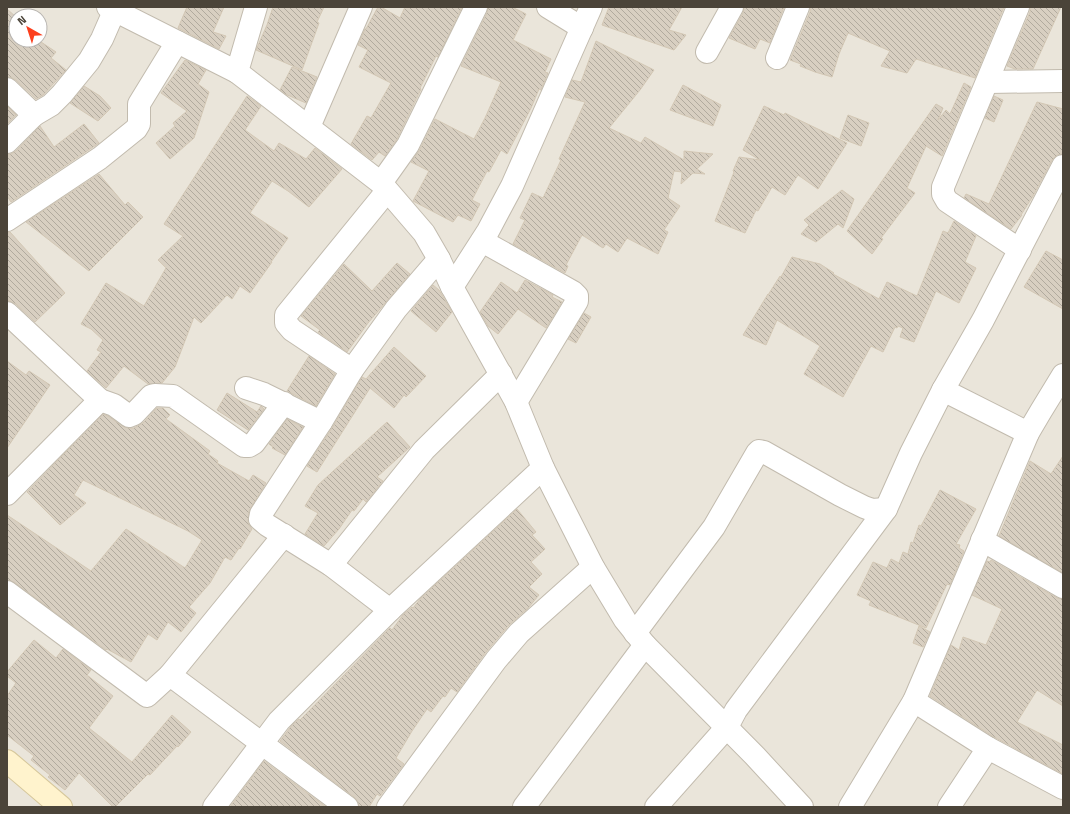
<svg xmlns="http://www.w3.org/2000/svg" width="1070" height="814" viewBox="0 0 1070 814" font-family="'Titillium Web',sans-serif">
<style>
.residential{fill:#eae5da;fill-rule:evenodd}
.building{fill:url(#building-back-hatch);stroke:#d3c7b4}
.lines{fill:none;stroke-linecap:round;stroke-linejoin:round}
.street-casing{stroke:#c2bbae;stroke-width:24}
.secondary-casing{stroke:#d6c79b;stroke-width:24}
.street{stroke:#fff;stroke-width:22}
.secondary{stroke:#fff3cd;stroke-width:22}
</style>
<defs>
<pattern id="building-back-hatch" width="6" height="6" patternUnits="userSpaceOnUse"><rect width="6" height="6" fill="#d8cfc1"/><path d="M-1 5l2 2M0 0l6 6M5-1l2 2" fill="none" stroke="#b1aa9e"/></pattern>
</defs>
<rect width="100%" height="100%" fill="#f6f3ec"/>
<path class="residential" d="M 7,7 L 1063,7 L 1063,807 L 7,807 ZM 16,16 L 40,16 L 40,40 L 16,40 Z"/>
<g class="building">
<polygon points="187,7 224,7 213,32 226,36 219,49 178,28"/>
<polygon points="273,7 324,7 317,22 319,23 302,70 256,50 267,25"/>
<polygon points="378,7 381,7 400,18 405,7 462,7 438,57 436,56 420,88 421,89 397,139 385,156 379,152 372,160 351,144 367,116 371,118 391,83 359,67 368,50 358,45 365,29 366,29"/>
<polygon points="488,7 512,7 526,14 513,40 551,59 545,72 548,73 541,90 539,89 531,108 507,154 501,150 489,172 487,171 472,200 480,204 471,221 458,215 453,222 413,201 429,171 411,162 419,151 435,119 474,139 485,118 501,82 461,66 487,13"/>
<polygon points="609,7 682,7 669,30 686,35 674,50 602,25"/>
<polygon points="744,7 784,7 770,43 760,39 755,49 729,38 743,13"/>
<polygon points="810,7 1004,7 975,78 916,59 907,73 881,66 890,51 848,33 839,54 832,77 815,72 800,66 801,64 790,60 810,12"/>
<polygon points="1030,7 1061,7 1033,69 1015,69 1007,66 1030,12"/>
<polygon points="7,9 16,17 16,40 38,40 56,52 51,58 66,70 43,95 36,99 16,80 10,77 7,77"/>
<polygon points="596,41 654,70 640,90 609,128 641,143 645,137 684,160 684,151 713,154 697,169 705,174 693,173 681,184 682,172 674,171 668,198 680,206 664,230 668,232 658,254 627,238 618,252 606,244 603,248 582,235 566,265 568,266 565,273 513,244 525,220 520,218 532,193 543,198 561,160 559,159 585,102 565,97 572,80 581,82"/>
<polygon points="185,60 206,70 198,84 209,92 194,138 170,159 156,143 175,126 173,123 187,111 161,93"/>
<polygon points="292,67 317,77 306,103 285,94 280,90"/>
<polygon points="964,83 971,87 942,156 926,146 907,188 915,193 881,238 883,239 872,254 847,231 936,104 943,108 938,120 946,110 950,114"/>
<polygon points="683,85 721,105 713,126 670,110"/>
<polygon points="84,86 100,96 111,108 98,121 70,103"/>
<polygon points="247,96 261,106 245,130 274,151 279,143 306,159 315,148 342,169 309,207 288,191 272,181 250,213 288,238 271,262 272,262 250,293 240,286 232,299 227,295 201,323 194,317 175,367 162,383 148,384 124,366 106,388 87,371 101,352 97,350 103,340 91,329 81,324 106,283 144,306 166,268 158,260 183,236 164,224"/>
<polygon points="994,96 1003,100 994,122 985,118"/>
<polygon points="1037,102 1063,109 1063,154 1057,155 1052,160 1033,196 1021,215 1022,215 1011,229 964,198 966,194 989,204"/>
<polygon points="7,106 16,115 7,124"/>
<polygon points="764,106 784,115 785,113 795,118 847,143 818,189 798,175 785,195 772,187 758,211 756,210 745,233 715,221 734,172 733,171 739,157 760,160 743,150"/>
<polygon points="848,115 869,123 861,146 840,138"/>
<polygon points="84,124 99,143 11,202 7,196 7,154 11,154 16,151 40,126 54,147"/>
<polygon points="99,174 125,205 128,202 143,217 89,271 26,222"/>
<polygon points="842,190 854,199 843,228 838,224 816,242 801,234 809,225 804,220"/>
<polygon points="954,221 976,236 965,262 976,268 959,303 936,291 914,342 900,337 903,328 898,326 897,328 895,327 883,352 871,346 843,397 804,374 820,346 777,320 766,345 743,335 768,294 768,295 780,276 781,277 792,257 820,264 834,273 833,274 879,299 887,282 917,296 943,231 948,233"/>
<polygon points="7,232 10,232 65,293 35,322 16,304 7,300"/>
<polygon points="1046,251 1063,260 1063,309 1024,287"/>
<polygon points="397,263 410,274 368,323 347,352 318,332 320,330 301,316 344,264 372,291"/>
<polygon points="525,280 553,295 552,297 562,302 546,328 518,309 498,334 488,326 480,312 501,282 517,293"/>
<polygon points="433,285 439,290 452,312 436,332 411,311"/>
<polygon points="584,313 591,317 576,343 568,339"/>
<polygon points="394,347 426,376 406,397 404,395 394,408 370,388 317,472 307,466 332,428 362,377 366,379"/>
<polygon points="309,356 335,374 316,406 287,391"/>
<polygon points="7,361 26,375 29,371 50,385 7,448"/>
<polygon points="227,393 257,412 261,406 264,409 248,430 217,410"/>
<polygon points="157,408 163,408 170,415 166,419 210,451 208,454 218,461 217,463 249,481 253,475 266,483 249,511 248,523 252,529 240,549 239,548 231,560 225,557 210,583 189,607 196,613 181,632 168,622 157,640 148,634 131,662 107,649 106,650 14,582 7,580 7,515 91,571 126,529 185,568 202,540 188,531 83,480 74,495 86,503 60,525 27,492 103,414 108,416 122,426 128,428 134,428 143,423"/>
<polygon points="287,419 303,427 285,455 272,448 273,447 269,444"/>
<polygon points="387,422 410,447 377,477 383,481 366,502 363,499 354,511 352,510 339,529 324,546 305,534 318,513 305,506 318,485"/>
<polygon points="1063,456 1063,573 999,536 1030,461 1051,474"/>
<polygon points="940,490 976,509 956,544 960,545 959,548 964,551 950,585 947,584 926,628 869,605 871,601 857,595 873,562 887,568 891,559 899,563 903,552 908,554 911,542 913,543 919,525 921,526"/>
<polygon points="517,509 536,532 532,535 545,549 531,562 542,574 529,587 539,595 528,608 509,625 486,652 457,692 451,688 445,697 443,696 431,712 427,709 412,731 396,758 404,764 380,796 377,794 369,807 359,807 358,802 354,797 280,741 293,724 299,719 300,720 390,628 392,630 403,615 412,607 413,608 421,598"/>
<polygon points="991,560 1057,598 1063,599 1063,706 1037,690 1017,722 1063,745 1063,774 994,737 930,696 951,645 959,650 963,637 986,645 1002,609 972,595 987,561 990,562"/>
<polygon points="919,626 930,632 923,647 913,643"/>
<polygon points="34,640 56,658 63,649 91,670 87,675 113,696 89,728 132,762 172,715 191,732 178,747 177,746 150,775 148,774 115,807 113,807 79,773 65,790 48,777 50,775 31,760 34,756 7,735 7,696 16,683 7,676 7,672"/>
<polygon points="264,761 326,807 230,807"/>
</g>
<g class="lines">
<defs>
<g id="street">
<polyline points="108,7 237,72"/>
<polyline points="256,7 237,72 381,183 424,233 439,259 452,287 516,402 543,468 593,567 625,620 645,645 755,756 802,807"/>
<polyline points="548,7 582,28"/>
<polyline points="1018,7 943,187 943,194 947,201 1020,250"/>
<polyline points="707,52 732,7"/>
<polyline points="777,58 798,7"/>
<polyline points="988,82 1063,81"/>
<polyline points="7,89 34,115"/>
<polyline points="309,127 361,7"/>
<polyline points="7,142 34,115 51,105 62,94 89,61 102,39 116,7"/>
<polyline points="381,183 408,145 476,7"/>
<polyline points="7,220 100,158 136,129 139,124 139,104 177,42"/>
<polyline points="482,241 573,292 577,296 577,301 516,402"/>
<polyline points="452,287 488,231 512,186 591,7"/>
<polyline points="7,313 100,400 114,405 129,416 134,414 151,396 155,395 173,396 244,446 249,446 254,443 284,403"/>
<polyline points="352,370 292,330 286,323 286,315 387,191"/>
<polyline points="246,388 264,394 321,422"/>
<polyline points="943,390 1028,433"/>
<polyline points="7,494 100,400"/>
<polyline points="284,535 170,675 347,807"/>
<polyline points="982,540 1063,587"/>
<polyline points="331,565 424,450 501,374"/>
<polyline points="7,592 147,696 170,675"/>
<polyline points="390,610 331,565 267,525 260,519 261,514 321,422 352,370 396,309 439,259"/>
<polyline points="635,633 714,527 757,453 759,451 764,452 840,495 864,507 872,510 886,509"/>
<polyline points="914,701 988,748 1063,788"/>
<polyline points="214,807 279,721 390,610 543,468"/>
<polyline points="388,807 496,660 519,633 593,567"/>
<polyline points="524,807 645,645"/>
<polyline points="656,807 727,727 736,710 886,509 911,453 943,390 983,320 1063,166"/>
<polyline points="850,807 914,701 1028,433 1041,411 1063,375"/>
<polyline points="949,807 988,748"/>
</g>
<polyline id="secondary" points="7,761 61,807"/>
</defs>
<use href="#street" class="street-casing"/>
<use href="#secondary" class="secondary-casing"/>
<use href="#street" class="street"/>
<use href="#secondary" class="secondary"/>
</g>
<rect width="1070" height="814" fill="none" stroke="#4b4439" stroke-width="16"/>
<g transform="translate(28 28) rotate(321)"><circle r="19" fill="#ffffff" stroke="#b7b4b0"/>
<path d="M0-3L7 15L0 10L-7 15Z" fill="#fc3f1d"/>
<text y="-6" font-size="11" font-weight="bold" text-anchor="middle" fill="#4b4439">N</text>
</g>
</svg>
